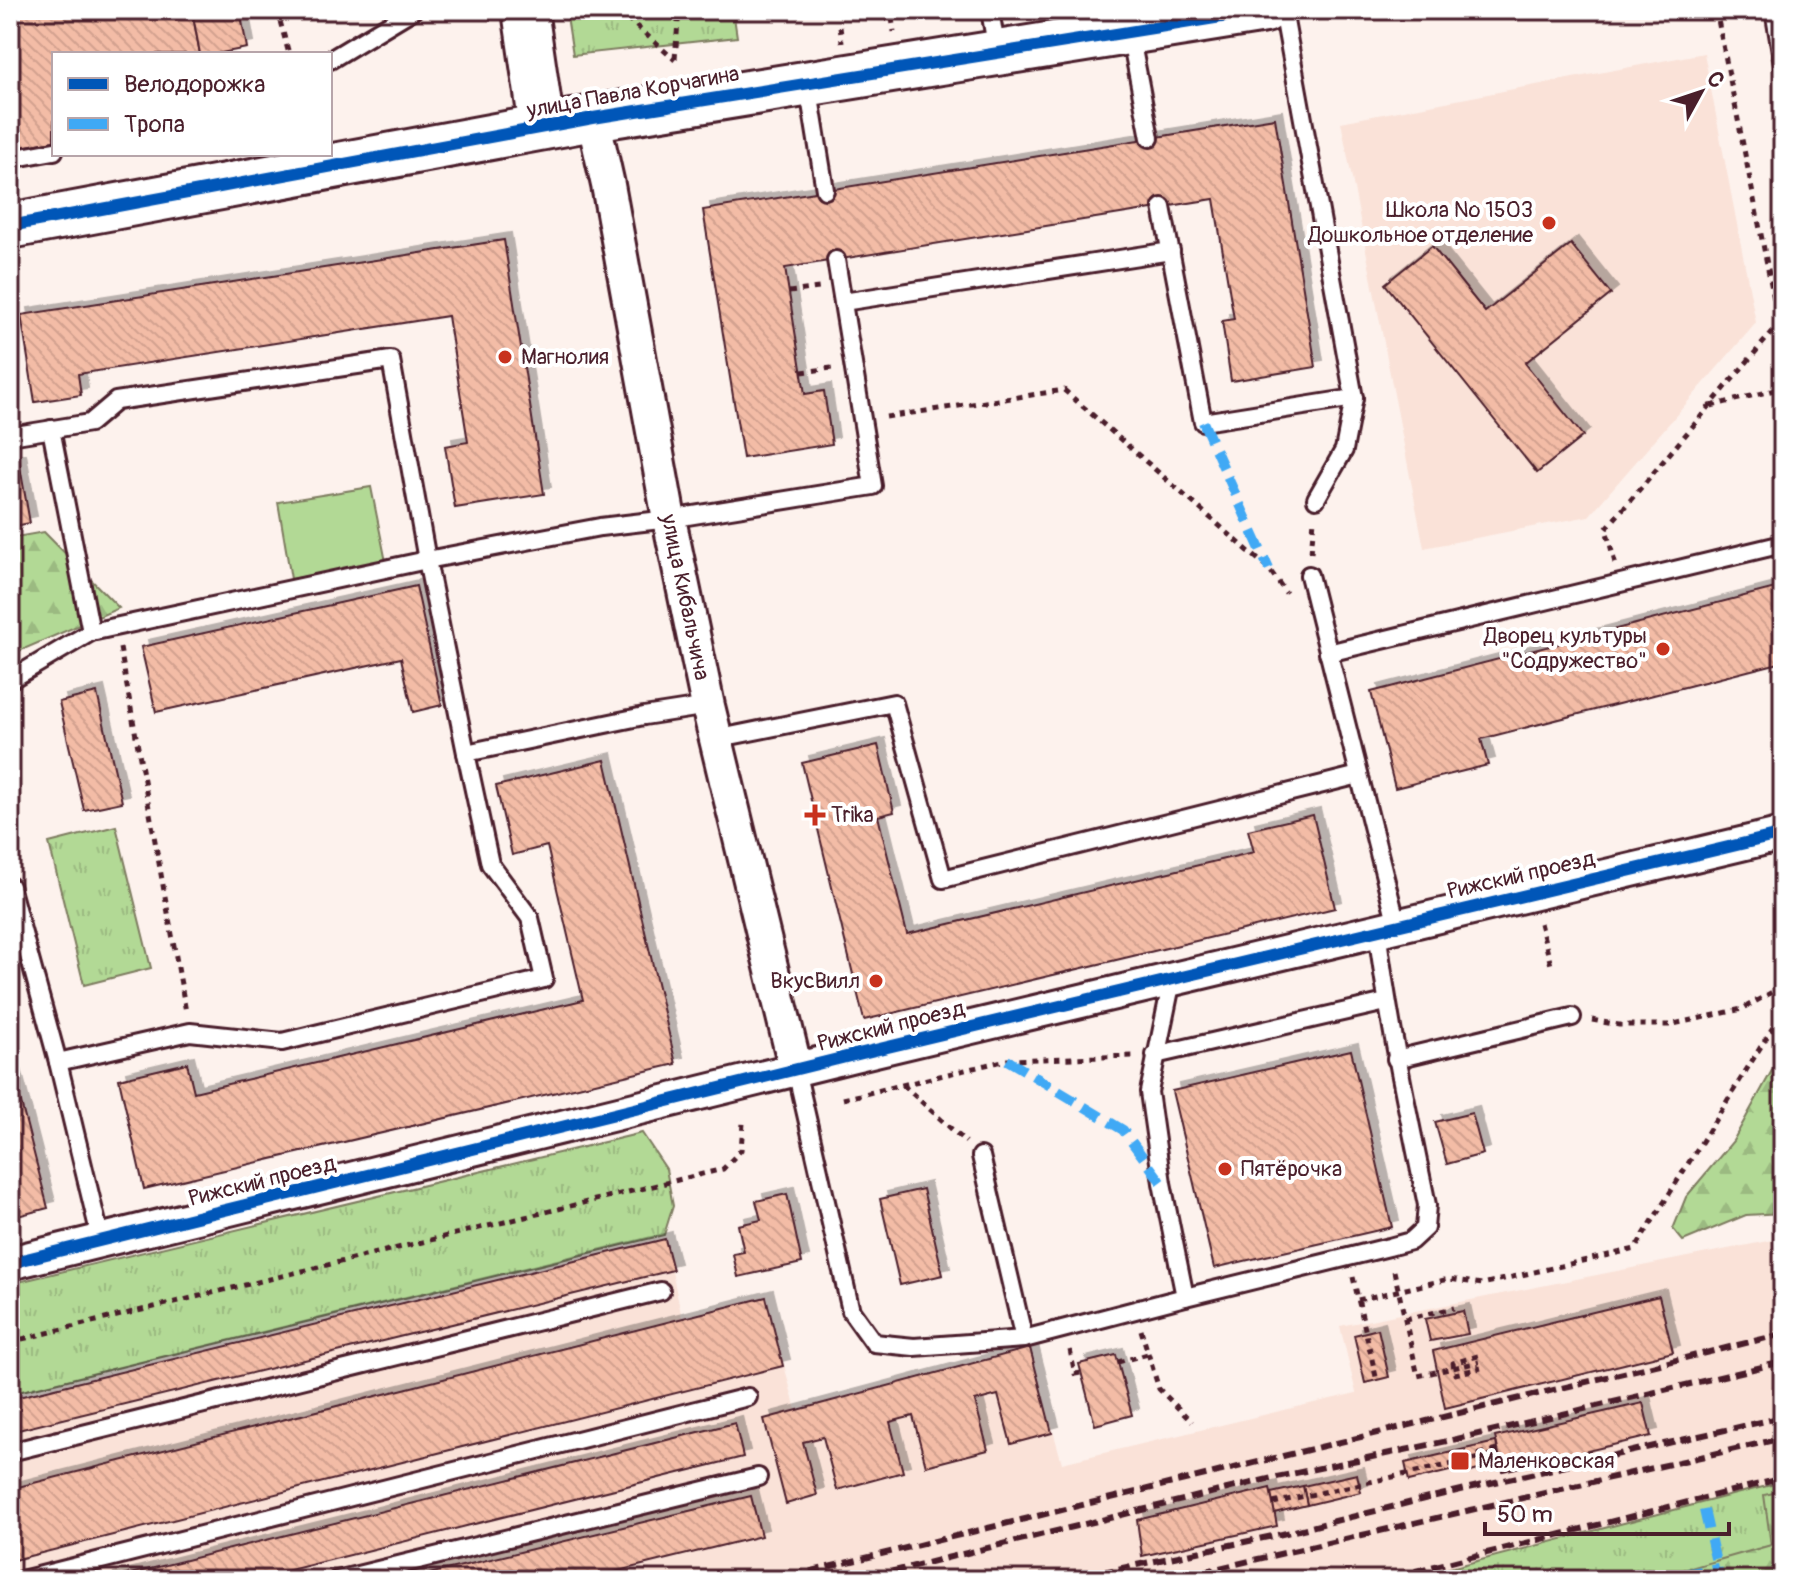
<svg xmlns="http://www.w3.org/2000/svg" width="1793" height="1590" viewBox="0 0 1793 1590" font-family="Pangolin,sans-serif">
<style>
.built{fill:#fae2d8}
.grass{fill:url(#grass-tufts);stroke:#7e7c60;stroke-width:2}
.forest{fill:url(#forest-firs);stroke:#7e7c60;stroke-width:2}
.garden{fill:#b2d995;stroke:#7e7c60;stroke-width:2}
.building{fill:url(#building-back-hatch);stroke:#4a1f2b;stroke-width:2;filter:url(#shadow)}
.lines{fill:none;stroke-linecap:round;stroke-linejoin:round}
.lane-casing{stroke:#4a1f2b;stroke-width:22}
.street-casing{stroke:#4a1f2b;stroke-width:38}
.secondary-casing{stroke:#4a1f2b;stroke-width:50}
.path{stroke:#4a1f2b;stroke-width:5;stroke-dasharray:6 6;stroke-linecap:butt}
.lane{stroke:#fff;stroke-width:16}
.street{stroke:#fff;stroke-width:32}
.secondary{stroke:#fff;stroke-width:44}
.rail{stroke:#4a1f2b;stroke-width:6;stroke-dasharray:12 6;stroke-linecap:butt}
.quiet{stroke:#3fa9f5;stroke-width:10;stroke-dasharray:20 10;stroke-linecap:butt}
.cycleway-casing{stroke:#fff;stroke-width:17}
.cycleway{stroke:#0057b8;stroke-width:12}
.poi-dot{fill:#c8321e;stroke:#fff;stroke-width:3}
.labels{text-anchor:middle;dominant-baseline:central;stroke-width:8;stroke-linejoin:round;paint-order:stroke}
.street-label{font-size:22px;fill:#4a1f2b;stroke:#fff}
.poi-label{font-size:22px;fill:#4a1f2b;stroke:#fff;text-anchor:start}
</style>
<defs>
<pattern id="grass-tufts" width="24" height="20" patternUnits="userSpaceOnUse" patternTransform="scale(2)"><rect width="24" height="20" fill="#b2d995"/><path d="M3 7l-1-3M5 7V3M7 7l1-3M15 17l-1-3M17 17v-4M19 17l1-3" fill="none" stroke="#9bba81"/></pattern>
<pattern id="forest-firs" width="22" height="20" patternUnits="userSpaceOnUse" patternTransform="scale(2)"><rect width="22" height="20" fill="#b2d995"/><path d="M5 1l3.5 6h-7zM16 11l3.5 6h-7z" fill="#9bba81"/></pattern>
<pattern id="building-back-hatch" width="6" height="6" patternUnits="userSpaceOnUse" patternTransform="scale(2)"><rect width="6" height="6" fill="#f3bca6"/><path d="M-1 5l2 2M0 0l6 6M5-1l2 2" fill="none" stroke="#d2a18f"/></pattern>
<filter id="shadow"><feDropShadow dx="7" dy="-7" stdDeviation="0" flood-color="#0004"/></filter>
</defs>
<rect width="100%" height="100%" fill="#fdf2ed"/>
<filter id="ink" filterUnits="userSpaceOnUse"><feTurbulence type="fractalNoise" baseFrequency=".0125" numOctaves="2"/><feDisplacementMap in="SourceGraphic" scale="16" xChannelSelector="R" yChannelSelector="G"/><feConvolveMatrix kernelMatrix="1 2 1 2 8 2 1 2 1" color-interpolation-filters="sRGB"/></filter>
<g filter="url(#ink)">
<g class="built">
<polygon points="1704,53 1756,323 1589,516 1424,548 1341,122"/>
<polygon points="1783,1238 1783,1482 1404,1580 10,1580 10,1399 665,1239 682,1318 766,1297 796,1410 1030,1348 1062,1463 1356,1393 1340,1326"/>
</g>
<g class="grass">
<polygon points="566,10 733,10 737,37 573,55"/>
<polygon points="116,826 151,968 84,985 49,843"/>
<polygon points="642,1133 666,1169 673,1206 664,1235 10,1394 10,1284"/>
<polygon points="1783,1482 1783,1580 1404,1580 1751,1490"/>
</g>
<g class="forest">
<polygon points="44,532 119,608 10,655 10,538"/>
<polygon points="1783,1060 1783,1213 1746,1215 1683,1241 1673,1229 1686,1197 1733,1141 1775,1065"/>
<polygon points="1783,1491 1783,1580 1649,1580 1771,1545 1764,1495"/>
</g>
<polygon class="garden" points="371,487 386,562 291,579 278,502"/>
<g class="building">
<polygon points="10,10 192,10 200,54 54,54 54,141 10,149"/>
<polygon points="192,10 240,10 247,48 216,54 200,54"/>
<polygon points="1275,118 1316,367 1231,381 1222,321 1234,319 1214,199 785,268 805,394 824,391 832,444 743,458 703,210"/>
<polygon points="504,240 544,494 455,508 445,446 468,442 448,316 78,374 81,395 35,402 21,315"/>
<polygon points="1571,244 1611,294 1525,363 1583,436 1537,473 1385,284 1432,246 1485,312"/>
<polygon points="19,461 30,523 10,527 10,463"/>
<polygon points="416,586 442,705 413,712 401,658 156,712 141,647"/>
<polygon points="1783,586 1783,662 1481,739 1488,765 1395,788 1371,692"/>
<polygon points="97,693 122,802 84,810 59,702"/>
<polygon points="878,745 894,812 878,816 907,934 1254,852 1248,830 1313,815 1335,908 864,1020 802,763"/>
<polygon points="605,760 676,1064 144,1189 119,1079 187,1063 194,1092 583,1000 547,846 512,855 496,786"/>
<polygon points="1351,1050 1392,1227 1214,1268 1172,1091"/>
<polygon points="10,1060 48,1208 10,1218"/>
<polygon points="1472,1113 1483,1154 1447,1164 1435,1122"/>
<polygon points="923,1189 943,1275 900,1285 880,1199"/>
<polygon points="787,1194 802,1263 738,1277 733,1254 744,1252 738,1225 761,1220 756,1201"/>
<polygon points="665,1239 673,1270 10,1432 10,1399"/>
<polygon points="1659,1296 1673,1352 1445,1408 1433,1351"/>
<polygon points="766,1297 783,1366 10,1561 10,1489"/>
<polygon points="1463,1311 1468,1334 1430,1341 1425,1319"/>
<polygon points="1378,1329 1389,1377 1365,1383 1354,1335"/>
<polygon points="1030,1348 1052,1433 1011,1444 998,1395 975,1401 988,1450 926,1466 913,1416 890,1422 903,1472 837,1490 823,1437 803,1442 817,1495 786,1504 764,1419"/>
<polygon points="1116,1355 1132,1415 1095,1425 1079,1364"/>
<polygon points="1643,1403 1651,1436 1503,1471 1495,1437"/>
<polygon points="735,1423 743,1457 250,1580 106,1580"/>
<polygon points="1496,1442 1500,1464 1471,1472 1465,1449"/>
<polygon points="1465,1449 1470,1466 1409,1481 1405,1463"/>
<polygon points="1357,1474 1361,1492 1307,1505 1303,1486"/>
<polygon points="1303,1486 1307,1505 1274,1513 1271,1493"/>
<polygon points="1270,1488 1277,1526 1142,1556 1137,1520"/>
<polygon points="751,1496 761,1536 581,1580 404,1580"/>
</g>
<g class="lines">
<defs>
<g id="lane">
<polyline points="990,10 997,52"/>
<polyline points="1774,10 1783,64"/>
<polyline points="1130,33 1150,138"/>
<polyline points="330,60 413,10"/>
<polyline points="808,85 825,190"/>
<polyline points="10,159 54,151"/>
<polyline points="1162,207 1203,422 1354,398 1283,10"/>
<polyline points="843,302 1171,251"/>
<polyline points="51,429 91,632"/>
<polyline points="10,436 90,423 116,401 391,360 427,560 466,753 490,864 530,918 544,979 282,1042 190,1032 58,1062"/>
<polyline points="1316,499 1344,450 1354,398"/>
<polyline points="1309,575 1397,925"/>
<polyline points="1328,653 1783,544"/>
<polyline points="10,680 91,632 427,560 600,527 669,519 873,486 836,260"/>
<polyline points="715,739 894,703 943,879 1359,775"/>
<polyline points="466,753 644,716 708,706"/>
<polyline points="10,886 58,1062 101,1240"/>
<polyline points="1172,980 1149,1092 1162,1183 1185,1297"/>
<polyline points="1155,1055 1386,1002"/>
<polyline points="1396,1059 1572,1017"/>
<path d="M 796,1070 L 851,1311 L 874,1343 L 914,1347 L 1024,1339 L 1185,1297 L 1389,1247 L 1411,1241 L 1425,1228 L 1427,1205 C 1408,1113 1389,1024 1377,930"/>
<polyline points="981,1156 1024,1339"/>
<polyline points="10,1452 661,1291"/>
<polyline points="22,1580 748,1397"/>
<polyline points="337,1580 758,1477"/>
</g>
<g id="street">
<path id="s1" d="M 593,118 L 608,185 L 669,519 L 708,706 L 796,1070"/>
<polyline points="10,1263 854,1055 1783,834"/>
</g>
<g id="secondary">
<polyline points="525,10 542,127"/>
<polyline points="10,226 593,118 1265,10"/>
</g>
</defs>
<use href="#lane" class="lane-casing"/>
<use href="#street" class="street-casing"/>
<use href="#secondary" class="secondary-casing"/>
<g class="path">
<polyline points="277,10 289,54"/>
<polyline points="618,10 675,60"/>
<polyline points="1716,10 1779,324 1783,323"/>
<polyline points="892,18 894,32"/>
<polyline points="840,27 842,42"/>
<polyline points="675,59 679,10"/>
<polyline points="789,292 819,288"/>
<polyline points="802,372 832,368"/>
<polyline points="1711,406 1783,388"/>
<polyline points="886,417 1064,390 1269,569 1286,593"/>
<polyline points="1311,553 1314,520"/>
<polyline points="1615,563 1606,529 1779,324"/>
<polyline points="120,648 186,1012"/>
<polyline points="1540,923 1551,965"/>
<polyline points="1592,1020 1619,1025 1669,1025 1742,1009 1783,986"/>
<polyline points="903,1085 966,1142"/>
<polyline points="843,1099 1007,1060 1134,1056"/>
<polyline points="1394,1271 1418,1376 1479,1362"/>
<polyline points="1353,1277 1377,1381"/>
<polyline points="1358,1300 1449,1279 1482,1284 1635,1249 1783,1011"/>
<polyline points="1405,1319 1454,1308"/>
<polyline points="1141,1330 1159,1389 1192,1422"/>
<polyline points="10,1342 723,1169 741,1150 743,1123"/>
<polyline points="1070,1350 1075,1374 1081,1373"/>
<polyline points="1478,1356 1453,1363 1455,1374 1481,1368"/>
<polyline points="1118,1362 1148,1354"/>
<polyline points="1497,1450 1480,1454 1482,1463 1499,1458"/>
<polyline points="1273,1503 1499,1454"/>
</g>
<use href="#lane" class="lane"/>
<use href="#street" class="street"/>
<use href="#secondary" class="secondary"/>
<g class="rail">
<polyline points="775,1580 1783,1334"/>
<polyline points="857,1580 1272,1478 1457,1439 1783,1362"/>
<polyline points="1066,1580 1282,1534 1469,1488 1783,1417"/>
<polyline points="1167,1580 1783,1438"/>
<polyline points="1380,1580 1783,1478"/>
</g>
<g class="quiet">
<polyline points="1203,422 1269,569"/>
<polyline points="1007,1060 1123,1130 1162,1183"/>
<polyline points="1704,1510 1720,1580"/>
<polyline points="1652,1580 1718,1568"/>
</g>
<defs>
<g id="cycleway">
<polyline points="10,226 593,118 1265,10"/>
<polyline points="10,1263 854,1055 1783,834"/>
</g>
</defs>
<use href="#cycleway" class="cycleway-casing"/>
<use href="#cycleway" class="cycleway"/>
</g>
</g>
<g class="poi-dot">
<circle cx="1549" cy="223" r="8"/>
<circle cx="505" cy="357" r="8"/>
<circle cx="1663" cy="649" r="8"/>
<path d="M811 803h8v8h8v8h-8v8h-8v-8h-8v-8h8z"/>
<circle cx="876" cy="981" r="8"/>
<circle cx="1225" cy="1169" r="8"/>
<rect x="1450" y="1451" width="20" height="20" rx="4"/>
</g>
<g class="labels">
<g class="street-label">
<text transform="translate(633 92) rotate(-10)">улица Павла Корчагина</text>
<text stroke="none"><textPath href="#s1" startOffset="488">улица Кибальчича</textPath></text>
<text transform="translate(1521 875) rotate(-13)">Рижский проезд</text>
<text transform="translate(891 1026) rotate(-14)">Рижский проезд</text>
<text transform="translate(262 1181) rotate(-14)">Рижский проезд</text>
</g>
<g class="poi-label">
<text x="1533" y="210" text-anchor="end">Школа № 1503<tspan x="1533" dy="25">Дошкольное отделение</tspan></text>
<text x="521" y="357">Магнолия</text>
<text x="1647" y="636" text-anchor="end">Дворец культуры<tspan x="1647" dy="25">"Содружество"</tspan></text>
<text x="831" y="815">Trika</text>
<text x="860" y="981" text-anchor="end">ВкусВилл</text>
<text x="1241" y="1169">Пятёрочка</text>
<text x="1478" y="1461">Маленковская</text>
</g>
</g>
<rect width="1793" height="1590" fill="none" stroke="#fff" stroke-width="40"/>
<rect x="20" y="20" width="1753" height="1550" fill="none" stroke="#4a1f2b" stroke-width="3" filter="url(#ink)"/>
<rect x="52" y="52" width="280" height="104" fill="#ffffff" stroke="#b7a5aa" stroke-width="2"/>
<rect x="68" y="78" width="40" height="12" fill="#0057b8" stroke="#b7a5aa" stroke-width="2"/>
<text x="124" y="92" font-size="24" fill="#4a1f2b">Велодорожка</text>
<rect x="68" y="118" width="40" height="12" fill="#3fa9f5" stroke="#b7a5aa" stroke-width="2"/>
<text x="124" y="132" font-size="24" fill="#4a1f2b">Тропа</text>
<g transform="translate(1701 92) rotate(50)" stroke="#ffffff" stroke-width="6" paint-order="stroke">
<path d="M0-6L14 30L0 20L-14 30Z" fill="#4a1f2b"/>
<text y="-12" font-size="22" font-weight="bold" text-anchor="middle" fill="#4a1f2b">С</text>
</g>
<path d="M1485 1522v12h244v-12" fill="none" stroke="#4a1f2b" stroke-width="4"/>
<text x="1497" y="1522" font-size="24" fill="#4a1f2b" stroke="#ffffff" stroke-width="6" paint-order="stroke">50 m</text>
</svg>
